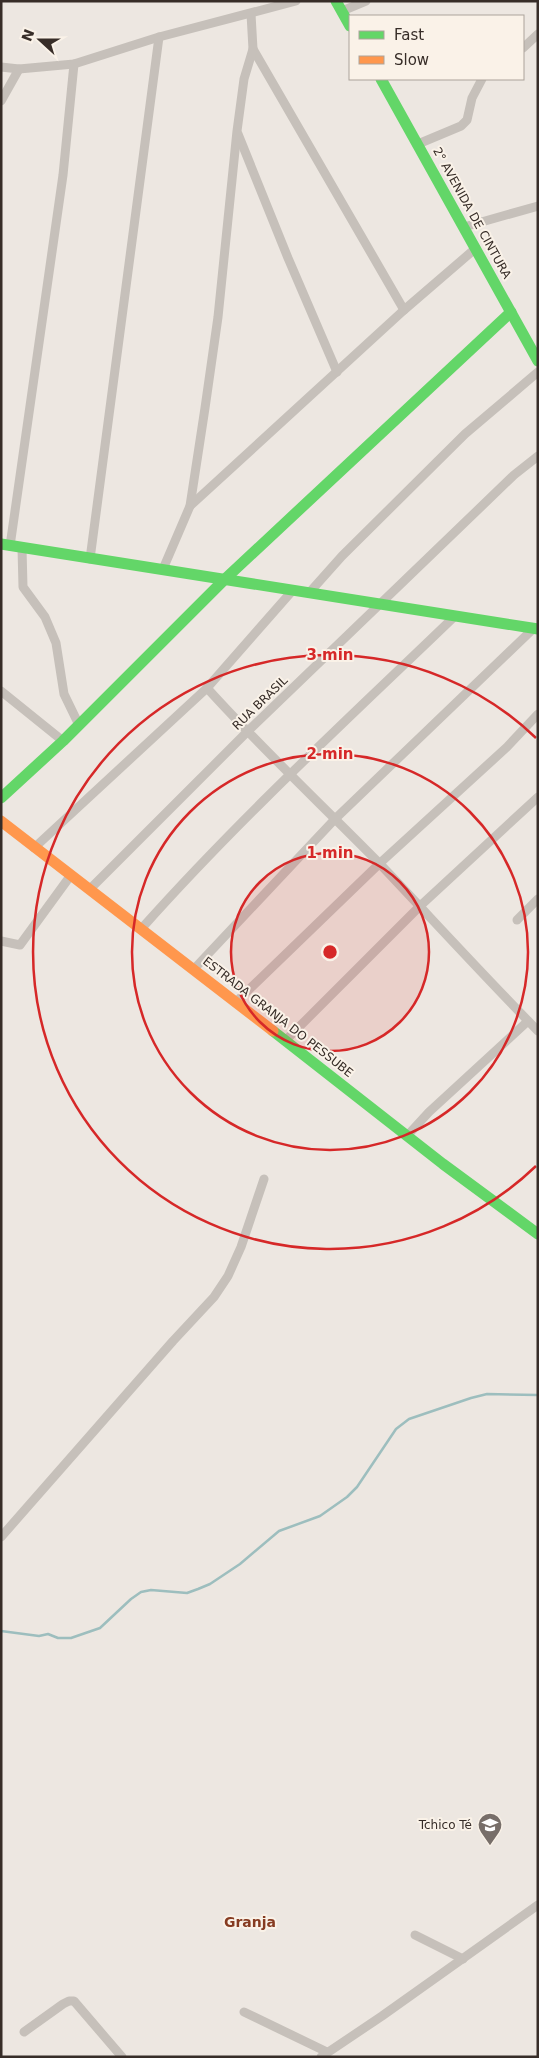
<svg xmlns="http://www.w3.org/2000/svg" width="539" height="2058" viewBox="0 0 539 2058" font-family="'DejaVu Sans',sans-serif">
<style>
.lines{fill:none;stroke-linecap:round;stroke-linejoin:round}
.stream{stroke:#9dbebe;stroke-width:2.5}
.street{stroke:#c6c0ba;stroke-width:9}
.fast{stroke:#63d668;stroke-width:11}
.slow{stroke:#ff974d;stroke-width:11}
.ring{fill:none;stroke:#d62828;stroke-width:2.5}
.labels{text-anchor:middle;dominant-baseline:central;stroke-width:4;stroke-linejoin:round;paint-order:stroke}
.street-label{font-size:12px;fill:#372d28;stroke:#faf2e8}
.poi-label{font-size:12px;fill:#372d28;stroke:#faf2e8;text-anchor:end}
.neighbourhood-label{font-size:14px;font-weight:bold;fill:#863b21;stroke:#faf2e8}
.centre{fill:#d62828;stroke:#faf2e8;stroke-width:2.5}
.ring-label{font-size:15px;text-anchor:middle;font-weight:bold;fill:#d62828;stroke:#faf2e8;stroke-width:4;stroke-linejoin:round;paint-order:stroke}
</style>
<rect width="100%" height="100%" fill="#ede7e1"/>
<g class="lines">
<polyline class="stream" points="1,1631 39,1636 48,1634 58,1638 71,1638 100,1628 131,1599 141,1592 151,1590 187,1593 198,1589 210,1584 240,1564 279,1531 320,1516 347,1497 357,1487 396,1429 409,1419 471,1398 487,1394 538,1395"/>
<g class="street">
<polyline points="342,11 366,1"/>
<polyline points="523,48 538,34"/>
<polyline points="253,49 404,310"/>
<polyline points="1,67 19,69 74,64 159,37 296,1"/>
<polyline points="1,101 19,69"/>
<polyline points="238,134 288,258 337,372"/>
<polyline points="418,144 461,126 467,120 472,98 482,79"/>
<polyline points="464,227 538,206"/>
<polyline points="190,506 404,310 476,248"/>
<polyline points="10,546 63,175 74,64"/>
<polyline points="22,548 23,587 45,617 56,643 64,694 79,725"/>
<polyline points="90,559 159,37"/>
<polyline points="163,569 190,506 205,408 218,317 237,131 244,79 253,49 251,14"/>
<polyline points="309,593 342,556 465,434 538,372"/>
<path d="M 207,688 C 262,749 322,805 379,863 C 432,919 484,976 538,1031"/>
<polyline points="1,691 63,741"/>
<polyline points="34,848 207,688 293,590"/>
<polyline points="90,889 247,732 406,579 514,475 538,456"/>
<polyline points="517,920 538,899"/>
<path d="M 142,928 C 240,818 349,718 455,616"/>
<polyline points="1,941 20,945 71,875"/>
<polyline points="194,969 335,819 534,628"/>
<polyline points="236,1002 379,864 507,747 538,714"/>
<polyline points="285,1041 419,907 538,797"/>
<polyline points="407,1136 429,1112 528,1021"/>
<polyline points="1,1537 173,1341 214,1297 228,1276 241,1247 264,1179"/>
<polyline points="415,1935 463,1959"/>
<polyline points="244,2012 327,2052"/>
<polyline points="24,2032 63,2004 69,2001 74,2001 122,2057"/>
<polyline points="321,2057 382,2016 538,1905"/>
</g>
<g class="fast">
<polyline points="336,1 350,26"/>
<polyline points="381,79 538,361"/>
<polyline points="1,544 538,629"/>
<polyline points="1,798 63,741 225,579 511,312"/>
<polyline points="273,1031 443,1164 538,1234"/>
</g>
<polyline class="slow" points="1,821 273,1031"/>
</g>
<circle cx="330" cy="952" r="99" fill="#d62828" fill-opacity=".12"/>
<g class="ring">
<circle cx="330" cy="952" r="99"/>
<circle cx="330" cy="952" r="198"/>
<path d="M536 1166A297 297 0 1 1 536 738"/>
</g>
<defs>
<symbol id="school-pin" viewBox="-11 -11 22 30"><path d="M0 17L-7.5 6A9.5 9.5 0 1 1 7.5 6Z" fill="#776e69" stroke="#faf2e8"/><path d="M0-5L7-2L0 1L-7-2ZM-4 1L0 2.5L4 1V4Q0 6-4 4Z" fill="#fff"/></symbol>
</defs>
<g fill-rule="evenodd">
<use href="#school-pin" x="476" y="1811" width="28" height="38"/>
</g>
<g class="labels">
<g class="street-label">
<text transform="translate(472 213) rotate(61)">2° AVENIDA DE CINTURA</text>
<text transform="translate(260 703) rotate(-44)">RUA BRASIL</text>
<text transform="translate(278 1017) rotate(38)">ESTRADA GRANJA DO PESSUBE</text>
</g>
<g class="poi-label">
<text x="472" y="1825">Tchico Té</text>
</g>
<g class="neighbourhood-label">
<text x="250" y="1922">Granja</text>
</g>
</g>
<circle cx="330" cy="952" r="8" class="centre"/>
<g class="ring-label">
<text x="330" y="660">3 min</text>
<text x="330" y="759">2 min</text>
<text x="330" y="858">1 min</text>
</g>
<rect width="539" height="2058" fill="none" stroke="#372d28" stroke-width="5"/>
<rect x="349" y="15" width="175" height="65" fill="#faf2e8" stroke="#aca39b"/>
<rect x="359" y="31" width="25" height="8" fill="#63d668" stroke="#aca39b"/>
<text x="394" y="40" font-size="15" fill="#372d28">Fast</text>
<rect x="359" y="56" width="25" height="8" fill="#ff974d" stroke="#aca39b"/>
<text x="394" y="65" font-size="15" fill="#372d28">Slow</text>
<g transform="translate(40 40) rotate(291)" stroke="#faf2e8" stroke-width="4" paint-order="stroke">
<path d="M0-4L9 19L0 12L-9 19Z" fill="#372d28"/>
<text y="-8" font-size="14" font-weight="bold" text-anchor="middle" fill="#372d28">N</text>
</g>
</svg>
